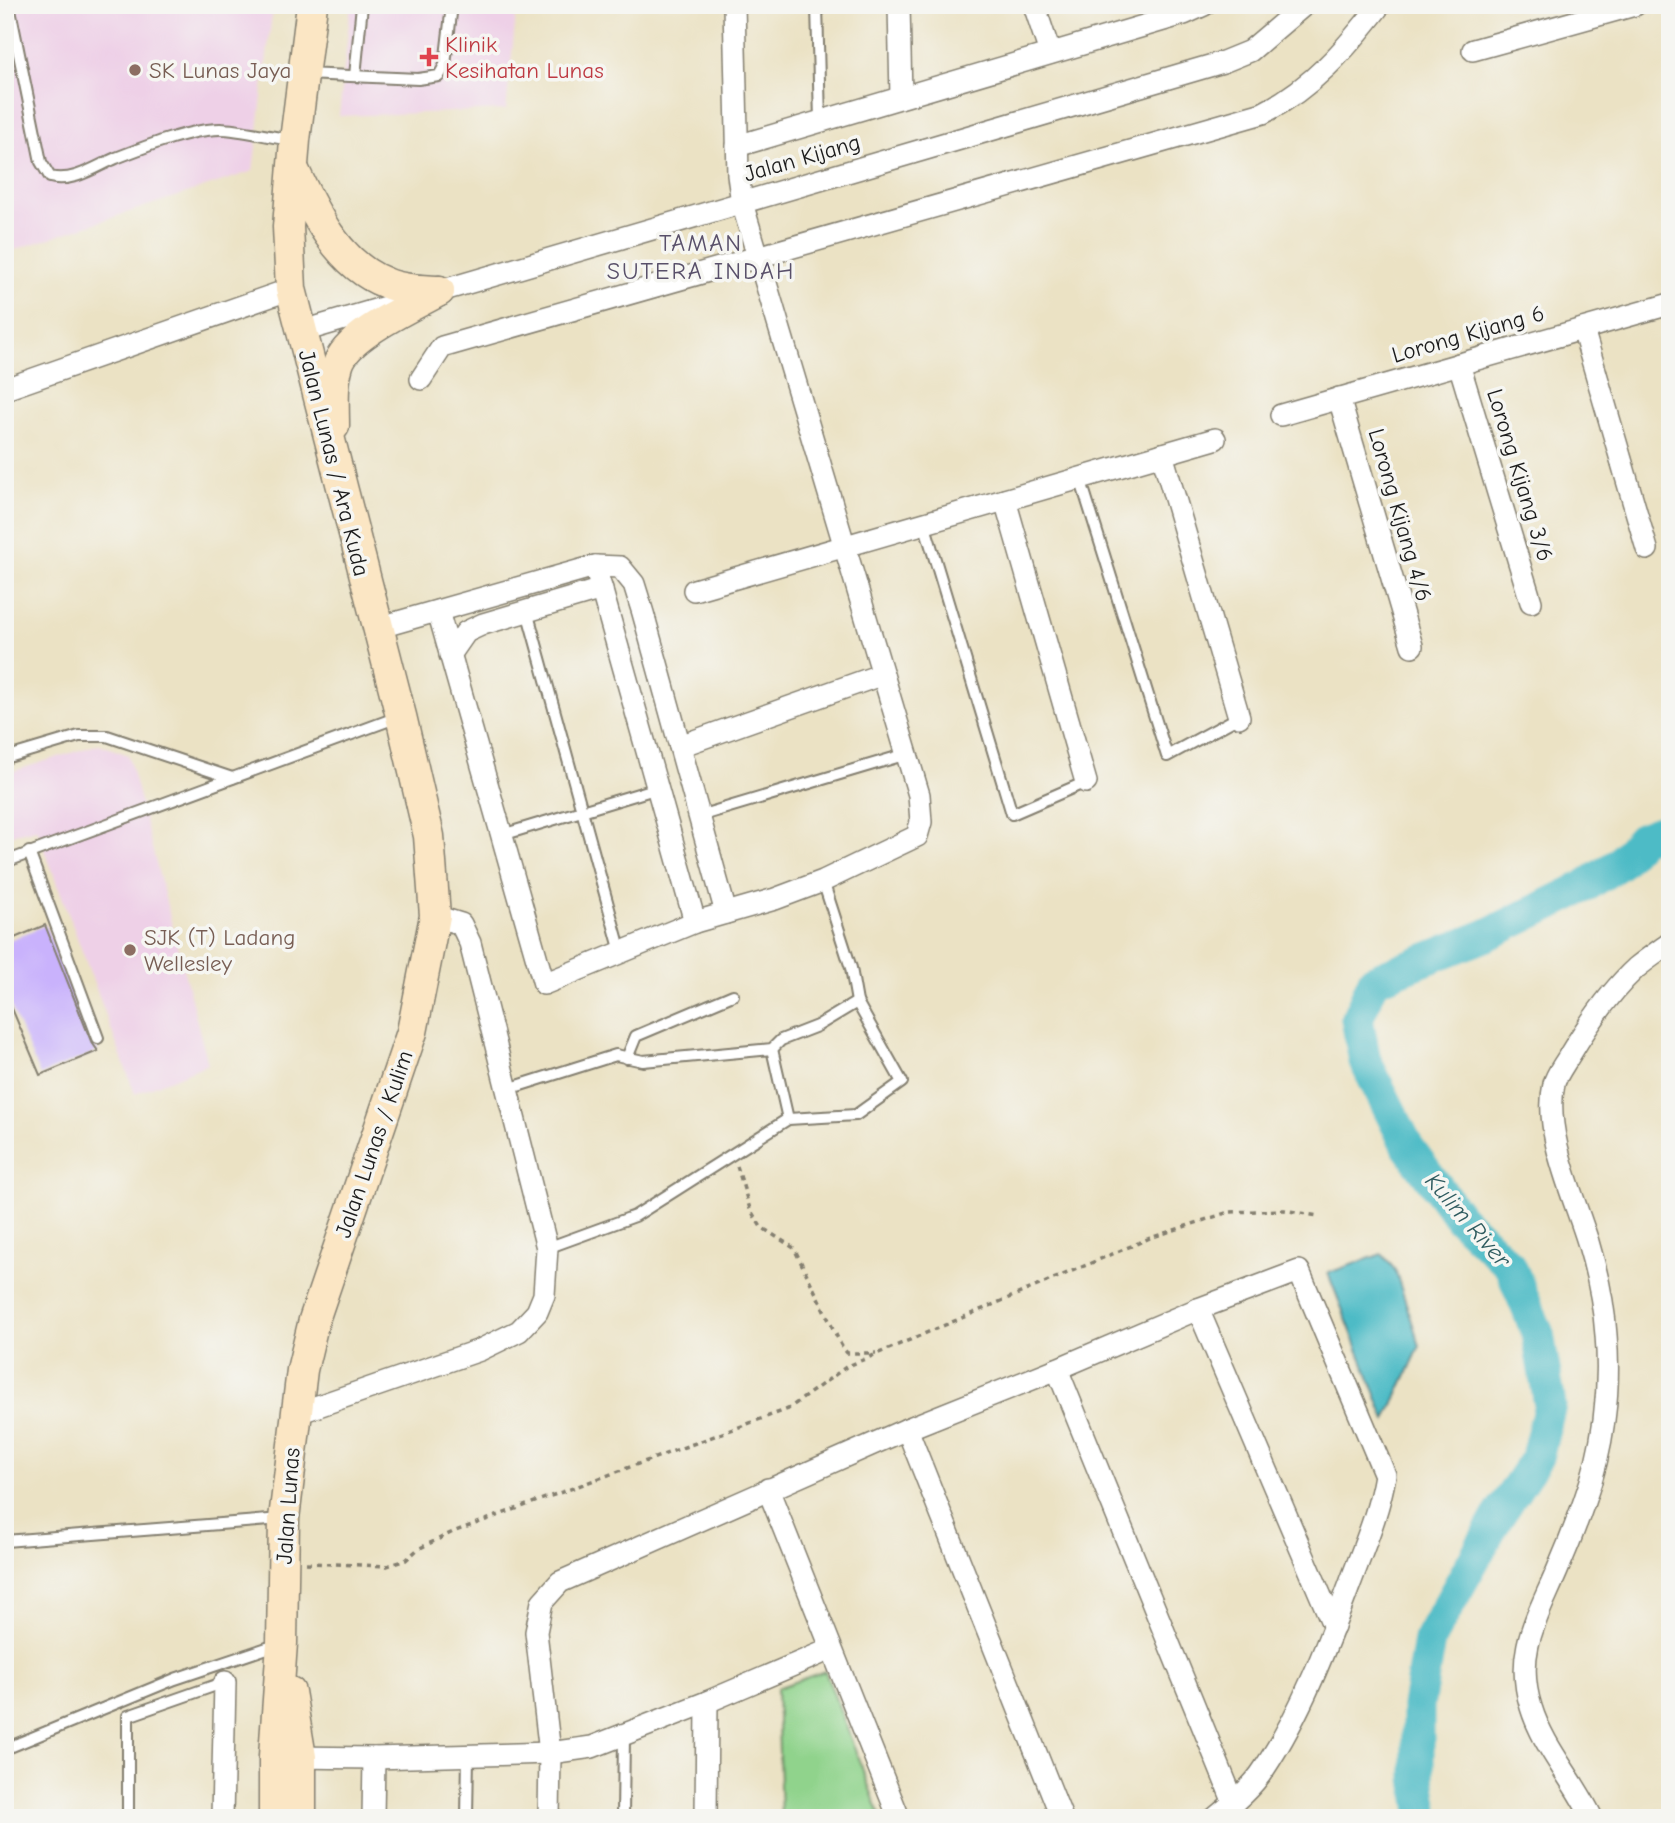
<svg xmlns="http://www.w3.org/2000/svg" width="1675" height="1823" viewBox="0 0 1675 1823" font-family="'Comic Neue',sans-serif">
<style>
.built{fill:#eed0e7}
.green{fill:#90d38c;stroke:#567854;stroke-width:2}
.water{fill:#4dbbc6;stroke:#346c71;stroke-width:2}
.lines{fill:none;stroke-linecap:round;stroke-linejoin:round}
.river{stroke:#4dbbc6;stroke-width:33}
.building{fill:#c9b2fc}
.lane-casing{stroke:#847f70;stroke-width:14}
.street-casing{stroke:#847f70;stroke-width:24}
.secondary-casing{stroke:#847f70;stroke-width:33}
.path{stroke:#847f70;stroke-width:3.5;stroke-dasharray:5 5;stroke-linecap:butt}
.lane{stroke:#fff;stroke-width:10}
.street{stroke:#fff;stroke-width:21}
.secondary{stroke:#fbe6c4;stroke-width:30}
.health-dot{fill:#e0444e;stroke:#f6f6f2;stroke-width:2.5}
.education-dot{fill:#8d6e63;stroke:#f6f6f2;stroke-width:2.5}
.labels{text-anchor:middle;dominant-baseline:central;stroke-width:7;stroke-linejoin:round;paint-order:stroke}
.health-label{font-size:23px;fill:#be3a42;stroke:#f6f6f2;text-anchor:start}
.education-label{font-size:23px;fill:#785e54;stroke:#f6f6f2;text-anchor:start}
.street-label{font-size:23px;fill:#1c1c1c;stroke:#f6f6f2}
.neighbourhood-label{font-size:24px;letter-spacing:2px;fill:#59506a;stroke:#f6f6f2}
.water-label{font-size:24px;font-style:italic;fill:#305c60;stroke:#f6f6f2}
</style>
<rect width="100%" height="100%" fill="#f6f6f2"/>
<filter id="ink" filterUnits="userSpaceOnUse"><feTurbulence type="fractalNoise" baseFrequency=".0143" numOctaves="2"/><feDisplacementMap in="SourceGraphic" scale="14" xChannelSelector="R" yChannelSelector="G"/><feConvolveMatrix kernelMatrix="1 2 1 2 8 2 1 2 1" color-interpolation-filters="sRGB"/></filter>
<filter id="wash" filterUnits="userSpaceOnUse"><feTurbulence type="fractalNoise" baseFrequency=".00686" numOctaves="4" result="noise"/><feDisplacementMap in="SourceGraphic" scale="28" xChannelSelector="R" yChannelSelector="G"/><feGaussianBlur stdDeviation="1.57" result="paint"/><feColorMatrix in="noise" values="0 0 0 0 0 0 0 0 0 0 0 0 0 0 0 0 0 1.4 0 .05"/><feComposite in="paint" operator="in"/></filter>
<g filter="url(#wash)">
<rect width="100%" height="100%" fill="#ebe2c4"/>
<g class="built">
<polygon points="5,5 273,5 253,171 5,253"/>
<polygon points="351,5 517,5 506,110 339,116"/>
<polygon points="99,744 128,755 208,1064 135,1094 37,829 5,836 5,774"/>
</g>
<polygon class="green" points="825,1671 881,1818 781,1818 777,1688"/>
<polygon class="water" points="1382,1254 1395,1270 1420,1346 1386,1420 1328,1273"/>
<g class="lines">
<polyline class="river" points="1424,1818 1418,1778 1418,1706 1429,1640 1497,1518 1537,1457 1550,1405 1538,1334 1510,1266 1460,1218 1408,1147 1365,1061 1357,1019 1374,980 1487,935 1584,887 1620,863 1641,839 1670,828"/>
</g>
<g id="blocks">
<polygon class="building" points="45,925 91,1041 98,1051 40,1075 5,992 5,942"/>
</g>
</g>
<g filter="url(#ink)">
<use href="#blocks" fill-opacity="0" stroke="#847f70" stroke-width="2"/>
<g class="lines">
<defs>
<g id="lane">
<path d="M 9,5 L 41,162 L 50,177 C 73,183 95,167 116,158 C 144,147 190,129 220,129 C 240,129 273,138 294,140"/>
<polyline points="817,5 820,121"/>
<polyline points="305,74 418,79 439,76 445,65 452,5"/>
<polyline points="355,76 362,5"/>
<polyline points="1080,478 1167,756 1239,717"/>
<polyline points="924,523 1012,814 1086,782"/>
<polyline points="527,611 621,952"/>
<polyline points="5,758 79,736 107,736 232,778"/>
<polyline points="699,816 907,754"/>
<polyline points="502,835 658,788"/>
<polyline points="29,852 98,1038"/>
<polyline points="5,862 398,717"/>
<polyline points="772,1049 788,1119"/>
<polyline points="627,1058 636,1036 733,995"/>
<polyline points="508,1089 616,1055 643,1061 772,1049 781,1040 817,1026 857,1002"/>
<polyline points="547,1248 635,1216 788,1119 856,1115 902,1082 857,1002 851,968 823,881"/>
<polyline points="5,1541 282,1519"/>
<polyline points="5,1749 175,1679 279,1644"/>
<polyline points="128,1818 128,1716 225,1682"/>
<polyline points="467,1818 468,1755"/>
<polyline points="623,1818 624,1735"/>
</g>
<g id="street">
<polyline points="899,5 901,97"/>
<polyline points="1034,5 1050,53"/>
<polyline points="1473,50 1635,5"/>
<polyline points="737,146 1184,14 1204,5"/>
<polyline points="1583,329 1647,549"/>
<polyline points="300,332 1223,62 1250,51 1304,5"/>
<polyline points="1459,364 1531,602"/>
<path d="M 421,379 L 442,347 L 463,341 L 1263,113 C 1312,88 1346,49 1380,5"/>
<polyline points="5,389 291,289"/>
<polyline points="1339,398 1412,646"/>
<polyline points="1281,415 1670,304"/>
<polyline points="1162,454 1239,717"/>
<polyline points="1005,500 1086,782"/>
<polyline points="595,566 695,922"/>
<polyline points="694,590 1215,439"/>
<polyline points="438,611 544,984 695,922 775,899 823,881 917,836 921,822 919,795 742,203 738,175 734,5"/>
<polyline points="377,628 595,566 620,567 634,584 643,613 726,913"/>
<polyline points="450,655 466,632 483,624 602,589"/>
<polyline points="680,746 883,674"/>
<polyline points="1198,1309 1334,1627"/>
<polyline points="1057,1369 1234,1803"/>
<polyline points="295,1414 480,1350 519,1331 537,1312 544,1295 547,1248 470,943 461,924 435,916"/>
<polyline points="907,1429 1062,1818"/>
<polyline points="768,1489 899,1818"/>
<polyline points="290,1757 374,1758 550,1753 592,1747 707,1702 831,1649"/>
<polyline points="222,1818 225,1682"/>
<polyline points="373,1818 374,1758"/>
<path d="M 549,1818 L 550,1753 L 536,1632 L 542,1602 L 560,1582 L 907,1429 L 1057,1369 L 1198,1309 L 1299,1271 L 1385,1475 C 1379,1512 1364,1546 1351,1581 C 1327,1645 1302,1712 1264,1769 C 1252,1788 1232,1804 1215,1818"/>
<polyline points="706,1818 707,1702"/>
<path d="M 1592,1818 C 1574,1780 1543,1747 1531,1707 C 1514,1653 1537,1618 1557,1571 C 1567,1548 1576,1525 1584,1502 C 1603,1450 1611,1391 1606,1335 C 1604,1305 1597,1272 1588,1242 C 1574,1196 1543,1132 1554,1084 C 1556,1075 1564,1065 1569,1056 C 1587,1026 1610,992 1636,968 C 1647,959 1659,951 1670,943"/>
</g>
<g id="secondary">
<path d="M 293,168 C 313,211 338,265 386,283 C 402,290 422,290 439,291"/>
<path d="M 334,426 C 334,406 332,384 338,365 C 346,335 413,306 439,291"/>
<polyline points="290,1692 301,1757 301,1818"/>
<polyline points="274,1818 274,1756 282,1643 284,1519 302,1370 314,1320 412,1032 435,916 429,836 401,716 291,289 288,227 295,140 312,5"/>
</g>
</defs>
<use href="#lane" class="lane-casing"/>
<use href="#street" class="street-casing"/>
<use href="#secondary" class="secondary-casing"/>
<g class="path">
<polyline points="737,1166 750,1209 761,1227 794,1248 841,1345 847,1353 876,1353"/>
<polyline points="306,1563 387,1566 406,1560 418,1549 453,1532 788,1409 846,1367 1150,1238 1229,1212 1284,1210 1318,1216"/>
</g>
<use href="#lane" class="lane"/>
<use href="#street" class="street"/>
<use href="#secondary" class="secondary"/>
</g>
</g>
<path class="health-dot" d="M425.5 46.5h7v7h7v7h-7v7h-7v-7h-7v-7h7z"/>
<g class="education-dot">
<circle cx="135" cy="70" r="7"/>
<circle cx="130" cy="950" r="7"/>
</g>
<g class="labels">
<g class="health-label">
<text x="445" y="44">Klinik<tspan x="445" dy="26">Kesihatan Lunas</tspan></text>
</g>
<g class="education-label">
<text x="149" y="70">SK Lunas Jaya</text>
<text x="144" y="937">SJK (T) Ladang<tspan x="144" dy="26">Wellesley</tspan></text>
</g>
<g class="street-label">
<text transform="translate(802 158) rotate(-16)">Jalan Kijang</text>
<text transform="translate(1468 334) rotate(-16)">Lorong Kijang 6</text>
<text transform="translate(334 463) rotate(76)">Jalan Lunas / Ara Kuda</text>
<text transform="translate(1520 475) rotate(73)">Lorong Kijang 3/6</text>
<text transform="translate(1400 515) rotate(74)">Lorong Kijang 4/6</text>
<text transform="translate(374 1144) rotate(-71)">Jalan Lunas / Kulim</text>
<text transform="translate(288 1506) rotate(-86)">Jalan Lunas</text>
</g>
<g class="neighbourhood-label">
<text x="701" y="243">TAMAN<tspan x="701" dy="28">SUTERA INDAH</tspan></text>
</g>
<g class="water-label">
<text transform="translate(1468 1220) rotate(49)">Kulim River</text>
</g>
</g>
<rect width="1675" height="1823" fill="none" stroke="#f6f6f2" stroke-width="28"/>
</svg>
